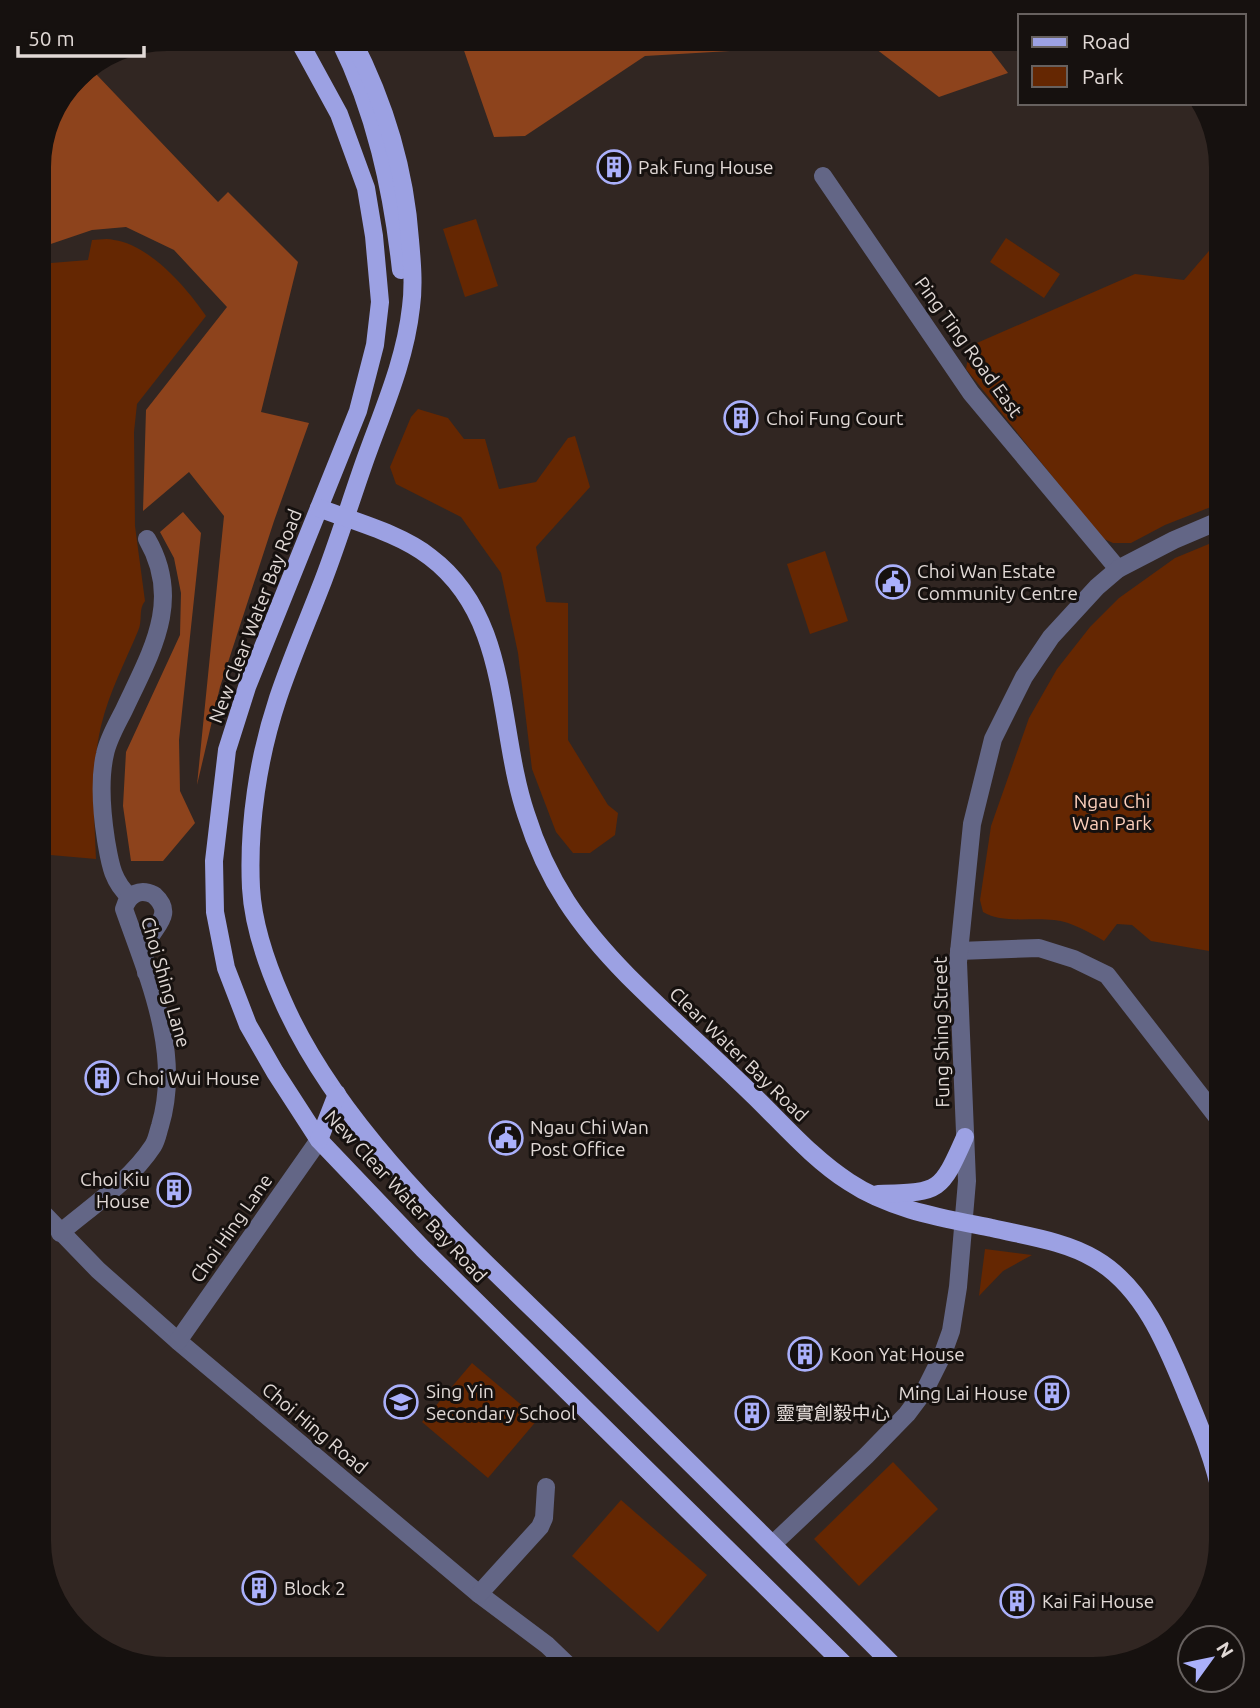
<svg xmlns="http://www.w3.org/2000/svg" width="1260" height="1708" viewBox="0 0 1260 1708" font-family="Ubuntu,'Noto Sans TC',sans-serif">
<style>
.green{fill:#652702}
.forest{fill:#8d431c}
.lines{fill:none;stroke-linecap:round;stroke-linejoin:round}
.minor{stroke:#636686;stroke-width:18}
.major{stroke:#9ca1e3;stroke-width:18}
.labels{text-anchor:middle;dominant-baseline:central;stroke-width:6;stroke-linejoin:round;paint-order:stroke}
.poi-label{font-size:19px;fill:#e1d9d6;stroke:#16110f;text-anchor:start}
.street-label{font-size:19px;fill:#e1d9d6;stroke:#16110f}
.park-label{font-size:19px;fill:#fdd0bc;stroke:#16110f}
</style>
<rect width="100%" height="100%" fill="#312622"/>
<g class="green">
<polygon points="476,219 498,286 465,297 443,229"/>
<polygon points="1221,237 1221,503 1165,525 1131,543 1113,543 1102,538 966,369 970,346 1135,274 1184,280"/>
<polygon points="1006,238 1060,274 1044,298 990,262"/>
<path d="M 92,240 C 99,240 107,238 114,240 C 150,245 187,288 206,316 L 137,404 L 134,432 L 135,526 L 145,601 C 138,609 143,621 138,631 C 125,662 109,693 101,726 C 91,769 94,815 96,859 L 39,854 L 39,264 L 88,260 Z"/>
<polygon points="418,409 448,418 464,439 485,439 499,489 536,482 568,438 575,436 590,487 536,547 546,602 568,603 568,740 608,805 618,813 615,835 590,853 573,853 556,832 532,769 518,653 501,573 461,517 396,484 390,467 411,417"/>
<path d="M 1221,539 L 1221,953 L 1151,941 L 1132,925 L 1117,924 L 1104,941 C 1089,932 1072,922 1054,920 C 1031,917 1003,924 983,912 L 980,900 L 991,826 L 1029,718 L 1057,669 L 1090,627 L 1119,598 L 1175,558 Z"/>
<polygon points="825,551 848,621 810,634 787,564"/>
<polygon points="985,1249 1032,1255 1003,1271 979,1296"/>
<polygon points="472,1363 538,1419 488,1478 422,1422"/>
<polygon points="893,1462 938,1509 859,1586 814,1539"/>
<polygon points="621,1500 707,1575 658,1632 572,1556"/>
</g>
<g class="forest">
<polygon points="460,39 752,39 730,51 645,56 525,136 494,137"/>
<polygon points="863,39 982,39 1008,73 939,97"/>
<polygon points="96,74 218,202 228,192 298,262 261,412 309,423 274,521 220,687 197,785 224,516 189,472 143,511 146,410 227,307 174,250 126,227 92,230 39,248 39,158 49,122"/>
<polygon points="183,512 201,533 179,740 180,791 195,823 163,861 131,861 123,806 126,752 180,635 181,593 174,558 160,532"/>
</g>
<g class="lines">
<g class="minor">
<polyline points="823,176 971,393 1118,569"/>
<path d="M 130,897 C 112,881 110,863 106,840 C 102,814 99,780 105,754 C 108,739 117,724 124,710 C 151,652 183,601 147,539"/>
<polyline points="959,951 1039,948 1074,959 1107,975 1221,1122"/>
<polyline points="39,1209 98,1270 178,1341 479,1594 547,1645 572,1669"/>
<path d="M 60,1233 C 92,1206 130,1181 153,1146 C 157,1140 158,1132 160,1126 C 182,1053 148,977 124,909 C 128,894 140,888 154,895 C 176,915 153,926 146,945 C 143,953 146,964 146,973"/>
<polyline points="178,1341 319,1140"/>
<polyline points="773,1544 866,1456 907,1414 925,1390 942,1356 951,1331 958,1287 967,1181 958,962 972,824 993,739 1024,677 1051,637 1097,587 1118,569 1174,540 1221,520"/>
<polyline points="479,1594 540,1527 544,1518 546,1487"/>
</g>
<g class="major">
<polyline points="298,39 339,114 366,188 374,236 380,302 375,345 358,411 247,687 227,750 214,861 215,912 226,968 248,1025 275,1072 319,1140 423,1249 849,1669"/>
<path d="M 339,39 C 375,111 392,189 401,270"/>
<path d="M 352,39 C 385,103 405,168 410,240 C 412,262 414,285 411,307 C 405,362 382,412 364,463 C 350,503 338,542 323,581 C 308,620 291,659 278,698 C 258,758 248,825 251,888 C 253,925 267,965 282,999 C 339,1131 468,1245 569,1344 C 679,1452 789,1560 897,1669"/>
<path d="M 319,508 C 355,522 399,533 430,557 C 511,618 497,728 526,814 C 547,881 579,926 628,976 C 669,1017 712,1055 753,1095 C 784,1125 813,1159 849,1182 C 891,1210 943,1218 992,1228 C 1026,1236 1065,1241 1095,1259 C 1143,1287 1166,1344 1186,1393 C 1200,1427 1214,1459 1221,1495"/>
<polyline points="319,1140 337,1094"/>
<path d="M 878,1194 C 939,1192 940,1194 965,1137"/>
</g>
</g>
<defs>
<symbol id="building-ring" viewBox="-11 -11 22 22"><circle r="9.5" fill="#16110f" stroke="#aab0fb" stroke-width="1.5"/><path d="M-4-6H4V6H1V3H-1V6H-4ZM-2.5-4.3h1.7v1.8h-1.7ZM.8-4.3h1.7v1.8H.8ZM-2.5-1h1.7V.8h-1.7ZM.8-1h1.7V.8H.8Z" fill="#aab0fb"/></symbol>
<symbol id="civic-ring" viewBox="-11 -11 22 22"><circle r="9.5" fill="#16110f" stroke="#aab0fb" stroke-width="1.5"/><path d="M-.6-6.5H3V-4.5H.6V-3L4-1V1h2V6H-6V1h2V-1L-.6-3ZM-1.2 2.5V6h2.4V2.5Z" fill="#aab0fb"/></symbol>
<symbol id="school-ring" viewBox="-11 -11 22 22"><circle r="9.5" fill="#16110f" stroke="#aab0fb" stroke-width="1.5"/><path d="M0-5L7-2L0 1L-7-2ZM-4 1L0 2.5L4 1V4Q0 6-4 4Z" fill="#aab0fb"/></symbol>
</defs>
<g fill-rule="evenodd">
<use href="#building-ring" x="595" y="148" width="38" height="38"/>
<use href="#building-ring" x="722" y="399" width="38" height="38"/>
<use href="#civic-ring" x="874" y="563" width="38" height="38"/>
<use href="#building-ring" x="83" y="1059" width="38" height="38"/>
<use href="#civic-ring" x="487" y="1119" width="38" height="38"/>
<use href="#building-ring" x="155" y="1171" width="38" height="38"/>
<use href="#building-ring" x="786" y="1335" width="38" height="38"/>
<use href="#building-ring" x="1033" y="1374" width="38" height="38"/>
<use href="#school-ring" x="382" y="1383" width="38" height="38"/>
<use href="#building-ring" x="733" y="1394" width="38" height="38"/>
<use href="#building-ring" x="240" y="1569" width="38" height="38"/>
<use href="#building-ring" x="998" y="1582" width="38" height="38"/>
</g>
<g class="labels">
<g class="poi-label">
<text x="638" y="167">Pak Fung House</text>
<text x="766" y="418">Choi Fung Court</text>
<text x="917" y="571">Choi Wan Estate<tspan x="917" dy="22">Community Centre</tspan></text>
<text x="126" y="1078">Choi Wui House</text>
<text x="530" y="1127">Ngau Chi Wan<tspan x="530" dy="22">Post Office</tspan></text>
<text x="150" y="1179" text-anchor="end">Choi Kiu<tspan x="150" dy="22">House</tspan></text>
<text x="830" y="1354">Koon Yat House</text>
<text x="426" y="1391">Sing Yin<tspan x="426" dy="22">Secondary School</tspan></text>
<text x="1028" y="1393" text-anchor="end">Ming Lai House</text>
<text x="776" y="1413">靈實創毅中心</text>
<text x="284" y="1588">Block 2</text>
<text x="1042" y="1601">Kai Fai House</text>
</g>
<g class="street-label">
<text transform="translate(969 347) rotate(54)">Ping Ting Road East</text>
<text transform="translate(255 616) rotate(-69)">New Clear Water Bay Road</text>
<text transform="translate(166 982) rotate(74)">Choi Shing Lane</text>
<text transform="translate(941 1032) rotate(-91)">Fung Shing Street</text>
<text transform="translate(739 1054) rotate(44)">Clear Water Bay Road</text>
<text transform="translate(406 1196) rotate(47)">New Clear Water Bay Road</text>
<text transform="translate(231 1228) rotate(-55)">Choi Hing Lane</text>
<text transform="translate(315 1428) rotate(40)">Choi Hing Road</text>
</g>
<g class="park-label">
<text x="1112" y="801">Ngau Chi<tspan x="1112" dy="22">Wan Park</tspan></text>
</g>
</g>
<path d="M0 0H1260V1708H0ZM167 51H1093A116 116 0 0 1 1209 167V1541A116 116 0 0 1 1093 1657H167A116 116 0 0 1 51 1541V167A116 116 0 0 1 167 51Z" fill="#16110f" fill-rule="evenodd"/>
<rect x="1018" y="14" width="228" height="91" fill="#16110f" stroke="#67615f" stroke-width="2"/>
<rect x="1032" y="37" width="35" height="10" fill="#9ca1e3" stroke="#67615f" stroke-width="2"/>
<text x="1082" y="49" font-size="21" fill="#e1d9d6">Road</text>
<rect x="1032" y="66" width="35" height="21" fill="#652702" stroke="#67615f" stroke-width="2"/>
<text x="1082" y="84" font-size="21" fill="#e1d9d6">Park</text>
<g transform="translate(1211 1659) rotate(57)"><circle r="33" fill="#16110f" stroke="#67615f" stroke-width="2"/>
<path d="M0-5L12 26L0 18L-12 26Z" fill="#aab0fb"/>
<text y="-10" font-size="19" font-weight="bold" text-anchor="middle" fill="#e1d9d6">N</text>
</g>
<path d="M18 46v10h126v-10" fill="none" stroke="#e1d9d6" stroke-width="3.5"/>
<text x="28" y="46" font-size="21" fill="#e1d9d6" stroke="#16110f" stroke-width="5" paint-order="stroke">50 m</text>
</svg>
